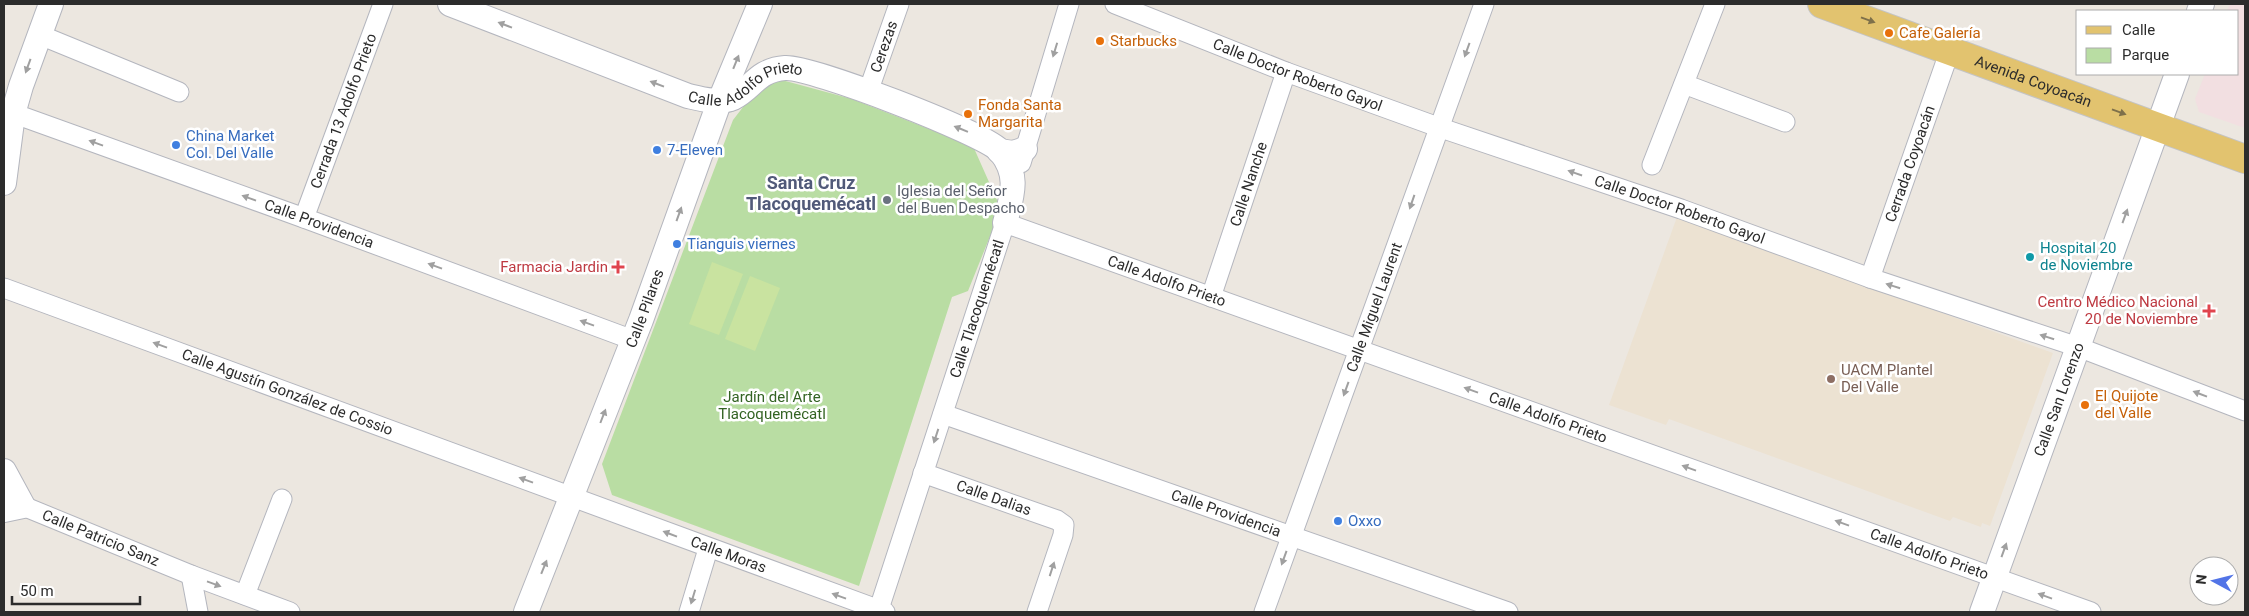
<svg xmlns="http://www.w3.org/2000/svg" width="2249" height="616" viewBox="0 0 2249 616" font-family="Roboto,sans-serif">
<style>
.education{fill:#ece2d2}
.medical{fill:#f2dfe1}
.green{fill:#b9dda3}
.pitch{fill:#c9e3a0}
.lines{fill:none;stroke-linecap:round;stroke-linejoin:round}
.minor-casing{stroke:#b4b6be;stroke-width:21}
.tertiary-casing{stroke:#b4b6be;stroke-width:26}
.primary-casing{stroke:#c4c4c4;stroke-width:30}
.minor{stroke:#fff;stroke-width:19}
.tertiary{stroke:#fff;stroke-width:24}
.primary{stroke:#e2c36f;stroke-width:28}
.oneway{fill:#7e704a}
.oneway2{fill:#a0a0a0}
.food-dot{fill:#e8710a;stroke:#fff;stroke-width:2}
.shop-dot{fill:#3f7fe0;stroke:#fff;stroke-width:2}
.worship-dot{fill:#6b7280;stroke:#fff;stroke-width:2}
.culture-dot{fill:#0f9aa8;stroke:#fff;stroke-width:2}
.health-dot{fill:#e0444e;stroke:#fff;stroke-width:2}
.education-dot{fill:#8d6e63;stroke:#fff;stroke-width:2}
.labels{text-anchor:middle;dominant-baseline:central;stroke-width:5;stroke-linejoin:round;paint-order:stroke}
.food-label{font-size:15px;fill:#c56008;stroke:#fff;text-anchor:start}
.street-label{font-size:15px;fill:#2c2c2c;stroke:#fff}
.shop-label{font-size:15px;fill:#366cbe;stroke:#fff;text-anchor:start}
.worship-label{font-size:15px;fill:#5b616d;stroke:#fff;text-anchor:start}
.culture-label{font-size:15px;fill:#0d838f;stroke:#fff;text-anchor:start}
.health-label{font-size:15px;fill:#be3a42;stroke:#fff;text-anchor:end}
.education-label{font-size:15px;fill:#785e54;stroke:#fff;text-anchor:start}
.park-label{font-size:15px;fill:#336323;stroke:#fff}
.quarter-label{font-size:18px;font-weight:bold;fill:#515a79;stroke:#fff}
</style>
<rect width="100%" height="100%" fill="#ece7e0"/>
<polygon class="education" points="1677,217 2053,353 1990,526 1982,523 1981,527 1953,517 1950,521 1669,419 1666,425 1609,405"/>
<polygon class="medical" points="2230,4 2245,4 2245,128 2199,112 2195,99 2205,74 2238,74 2238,11 2227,11"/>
<polygon class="green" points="767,76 852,99 973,146 1001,209 968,291 952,297 859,586 612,495 602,464 733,120"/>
<g class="pitch">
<polygon points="712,262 743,274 719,335 689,324"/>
<polygon points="750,276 780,288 755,351 725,339"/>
</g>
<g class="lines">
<defs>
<g id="minor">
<path id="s1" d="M 1115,4 L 1286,72 L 1438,127 L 1681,209 L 1870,278 L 2078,347 L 2245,411"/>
<polyline points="40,35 179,92"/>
<polyline points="1684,84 1785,122"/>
<path id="s2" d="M 868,92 L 899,4"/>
<path id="s3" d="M 4,110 L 304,218 L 633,340"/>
<polyline points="1021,163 1069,4"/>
<polyline points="1652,165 1715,4"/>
<path id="s4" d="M 304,218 L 383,4"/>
<path id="s5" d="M 1870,278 L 1950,50"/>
<path id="s6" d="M 4,288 L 885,612"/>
<path id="s7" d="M 1211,297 L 1286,72"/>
<path id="s8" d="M 943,414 L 1508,612"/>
<path id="s9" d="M 923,473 L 1057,520 L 1064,525 L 1063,535 L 1037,612"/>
<path id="s10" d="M 23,506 L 191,575 L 290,612"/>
<polyline points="191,575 198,612"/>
<polyline points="245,595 282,499"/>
<polyline points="689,612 708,549"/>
<path id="s11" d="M 878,612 L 1005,223 L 2091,612"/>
<path id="s12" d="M 1264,612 L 1484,4"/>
</g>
<g id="tertiary">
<path id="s13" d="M 450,4 L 688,96 C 701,99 719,104 733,98 C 753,88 757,70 785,68 C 810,66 984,133 1000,151 C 1020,176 1012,195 1005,223"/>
<polyline points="2199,11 2202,4"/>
<polyline points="999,151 1013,153 1025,149"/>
<polyline points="4,183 13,114 21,86 51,4"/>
<polyline points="4,471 23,506 4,510"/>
<path id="s14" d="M 526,612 L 641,320 L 720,100 L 760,4"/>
<path id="s15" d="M 1982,612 L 2177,74"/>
</g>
<g id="primary">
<path id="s16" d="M 1822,4 L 2245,159"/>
</g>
</defs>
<use href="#minor" class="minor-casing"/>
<use href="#tertiary" class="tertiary-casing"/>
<use href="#primary" class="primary-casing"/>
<use href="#minor" class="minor"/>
<use href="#tertiary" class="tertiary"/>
<use href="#primary" class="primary"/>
</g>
<defs><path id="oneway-solid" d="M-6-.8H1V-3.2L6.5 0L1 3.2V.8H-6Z" transform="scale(1.25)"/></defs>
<g class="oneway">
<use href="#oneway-solid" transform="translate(1868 20) rotate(20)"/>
<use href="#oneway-solid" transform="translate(2119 112) rotate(20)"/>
</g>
<g class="oneway2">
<use href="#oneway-solid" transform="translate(505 25) rotate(-159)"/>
<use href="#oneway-solid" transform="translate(1055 50) rotate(107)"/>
<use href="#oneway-solid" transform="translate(1467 50) rotate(110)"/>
<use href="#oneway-solid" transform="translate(736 62) rotate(-68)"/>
<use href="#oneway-solid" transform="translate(28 66) rotate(110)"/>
<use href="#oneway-solid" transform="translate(657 84) rotate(-159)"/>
<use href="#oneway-solid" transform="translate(961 129) rotate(-158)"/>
<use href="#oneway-solid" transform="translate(96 143) rotate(-160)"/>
<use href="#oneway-solid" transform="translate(1575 173) rotate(-161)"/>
<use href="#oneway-solid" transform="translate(249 198) rotate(-160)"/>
<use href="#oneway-solid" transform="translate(1412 202) rotate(109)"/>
<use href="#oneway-solid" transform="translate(679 214) rotate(-70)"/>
<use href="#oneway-solid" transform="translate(2125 216) rotate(-70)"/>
<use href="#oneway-solid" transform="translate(435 266) rotate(-160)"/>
<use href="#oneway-solid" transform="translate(1893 286) rotate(-162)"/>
<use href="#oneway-solid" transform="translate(587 323) rotate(-160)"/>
<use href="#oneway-solid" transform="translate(2047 337) rotate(-162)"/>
<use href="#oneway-solid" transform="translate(160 345) rotate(-160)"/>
<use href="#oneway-solid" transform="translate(1346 389) rotate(110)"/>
<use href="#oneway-solid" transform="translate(1471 390) rotate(-160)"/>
<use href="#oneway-solid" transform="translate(2200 394) rotate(-159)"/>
<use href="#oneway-solid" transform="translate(603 416) rotate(-69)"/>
<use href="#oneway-solid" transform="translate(936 436) rotate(108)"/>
<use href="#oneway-solid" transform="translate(1689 468) rotate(-160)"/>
<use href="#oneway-solid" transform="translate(526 480) rotate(-160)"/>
<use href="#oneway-solid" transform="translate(1842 523) rotate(-160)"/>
<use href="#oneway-solid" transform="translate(670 534) rotate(-159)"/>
<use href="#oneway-solid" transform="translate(2004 550) rotate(-70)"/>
<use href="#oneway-solid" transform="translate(1284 558) rotate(110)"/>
<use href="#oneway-solid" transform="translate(544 567) rotate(-68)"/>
<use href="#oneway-solid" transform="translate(1052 569) rotate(-72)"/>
<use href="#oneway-solid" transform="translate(214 584) rotate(20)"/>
<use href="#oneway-solid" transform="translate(839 596) rotate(-160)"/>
<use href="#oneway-solid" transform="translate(2045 596) rotate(-160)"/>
<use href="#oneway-solid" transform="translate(693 597) rotate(107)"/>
</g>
<g class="food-dot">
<circle cx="1889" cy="33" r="5"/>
<circle cx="1100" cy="41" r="5"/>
<circle cx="968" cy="114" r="5"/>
<circle cx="2085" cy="405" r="5"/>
</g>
<g class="shop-dot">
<circle cx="176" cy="145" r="5"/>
<circle cx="657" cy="150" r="5"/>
<circle cx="677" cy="244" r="5"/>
<circle cx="1338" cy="521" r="5"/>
</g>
<circle class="worship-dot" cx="887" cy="200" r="5"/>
<circle class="culture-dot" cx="2030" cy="257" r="5"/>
<g class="health-dot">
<path d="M615.5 259.5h5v5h5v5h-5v5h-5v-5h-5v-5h5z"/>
<path d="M2206.5 303.5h5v5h5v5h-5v5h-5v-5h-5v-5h5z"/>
</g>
<circle class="education-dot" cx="1831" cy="379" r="5"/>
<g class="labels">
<g class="food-label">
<text x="1899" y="33">Cafe Galería</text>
<text x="1110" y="41">Starbucks</text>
<text x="978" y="105">Fonda Santa<tspan x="978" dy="17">Margarita</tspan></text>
<text x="2095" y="396">El Quijote<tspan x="2095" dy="17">del Valle</tspan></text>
</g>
<g class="street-label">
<text stroke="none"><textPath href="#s2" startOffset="48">Cerezas</textPath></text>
<text stroke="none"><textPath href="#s1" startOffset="196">Calle Doctor Roberto Gayol</textPath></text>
<text stroke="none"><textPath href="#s16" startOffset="225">Avenida Coyoacán</textPath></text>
<text stroke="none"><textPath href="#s13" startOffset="318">Calle Adolfo Prieto</textPath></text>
<text stroke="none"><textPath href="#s4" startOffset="114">Cerrada 13 Adolfo Prieto</textPath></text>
<text stroke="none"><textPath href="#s5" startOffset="121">Cerrada Coyoacán</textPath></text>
<text stroke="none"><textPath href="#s7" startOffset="119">Calle Nanche</textPath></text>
<text stroke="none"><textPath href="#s1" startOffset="601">Calle Doctor Roberto Gayol</textPath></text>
<text stroke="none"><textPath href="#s3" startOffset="335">Calle Providencia</textPath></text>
<text stroke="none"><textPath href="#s11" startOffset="581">Calle Adolfo Prieto</textPath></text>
<text stroke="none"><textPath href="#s14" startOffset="326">Calle Pilares</textPath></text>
<text stroke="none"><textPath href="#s12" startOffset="324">Calle Miguel Laurent</textPath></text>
<text stroke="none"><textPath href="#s11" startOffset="319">Calle Tlacoquemécatl</textPath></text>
<text stroke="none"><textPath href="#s6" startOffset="302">Calle Agustín González de Cossio</textPath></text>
<text stroke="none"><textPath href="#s15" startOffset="226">Calle San Lorenzo</textPath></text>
<text stroke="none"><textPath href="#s11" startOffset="986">Calle Adolfo Prieto</textPath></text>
<text stroke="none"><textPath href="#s9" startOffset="75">Calle Dalias</textPath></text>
<text stroke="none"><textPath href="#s8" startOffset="300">Calle Providencia</textPath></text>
<text stroke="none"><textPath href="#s10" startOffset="84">Calle Patricio Sanz</textPath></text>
<text stroke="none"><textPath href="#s11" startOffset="1391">Calle Adolfo Prieto</textPath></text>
<text stroke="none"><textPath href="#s6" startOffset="772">Calle Moras</textPath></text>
</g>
<g class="shop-label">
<text x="186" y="136">China Market<tspan x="186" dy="17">Col. Del Valle</tspan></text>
<text x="667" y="150">7-Eleven</text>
<text x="687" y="244">Tianguis viernes</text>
<text x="1348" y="521">Oxxo</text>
</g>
<g class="worship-label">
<text x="897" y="191">Iglesia del Señor<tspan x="897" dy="17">del Buen Despacho</tspan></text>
</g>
<g class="culture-label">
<text x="2040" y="248">Hospital 20<tspan x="2040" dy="17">de Noviembre</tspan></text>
</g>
<g class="health-label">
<text x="608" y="267">Farmacia Jardin</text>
<text x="2198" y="302">Centro Médico Nacional<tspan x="2198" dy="17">20 de Noviembre</tspan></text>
</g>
<g class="education-label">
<text x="1841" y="370">UACM Plantel<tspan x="1841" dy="17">Del Valle</tspan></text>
</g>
<g class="park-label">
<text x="772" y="397">Jardín del Arte<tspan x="772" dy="17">Tlacoquemécatl</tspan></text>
</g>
<g class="quarter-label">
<text x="811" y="182">Santa Cruz<tspan x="811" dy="21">Tlacoquemécatl</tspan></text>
</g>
</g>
<rect width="2249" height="616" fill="none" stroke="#2c2c2c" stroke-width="10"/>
<rect x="2076" y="10" width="162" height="65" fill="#ffffff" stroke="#ababab"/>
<rect x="2086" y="26" width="25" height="8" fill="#e2c36f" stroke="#ababab"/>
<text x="2122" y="35" font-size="15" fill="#2c2c2c">Calle</text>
<rect x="2086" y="48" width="25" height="15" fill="#b9dda3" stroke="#ababab"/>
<text x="2122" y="60" font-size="15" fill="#2c2c2c">Parque</text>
<g transform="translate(2214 581) rotate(277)"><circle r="24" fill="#ffffff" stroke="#ababab"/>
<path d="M0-4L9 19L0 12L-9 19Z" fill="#5274e7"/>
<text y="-8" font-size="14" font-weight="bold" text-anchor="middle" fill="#2c2c2c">N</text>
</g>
<path d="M12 596v8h128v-8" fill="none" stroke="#2c2c2c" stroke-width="2.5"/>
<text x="20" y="596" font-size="15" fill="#2c2c2c" stroke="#ffffff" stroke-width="4" paint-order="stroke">50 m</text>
</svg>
